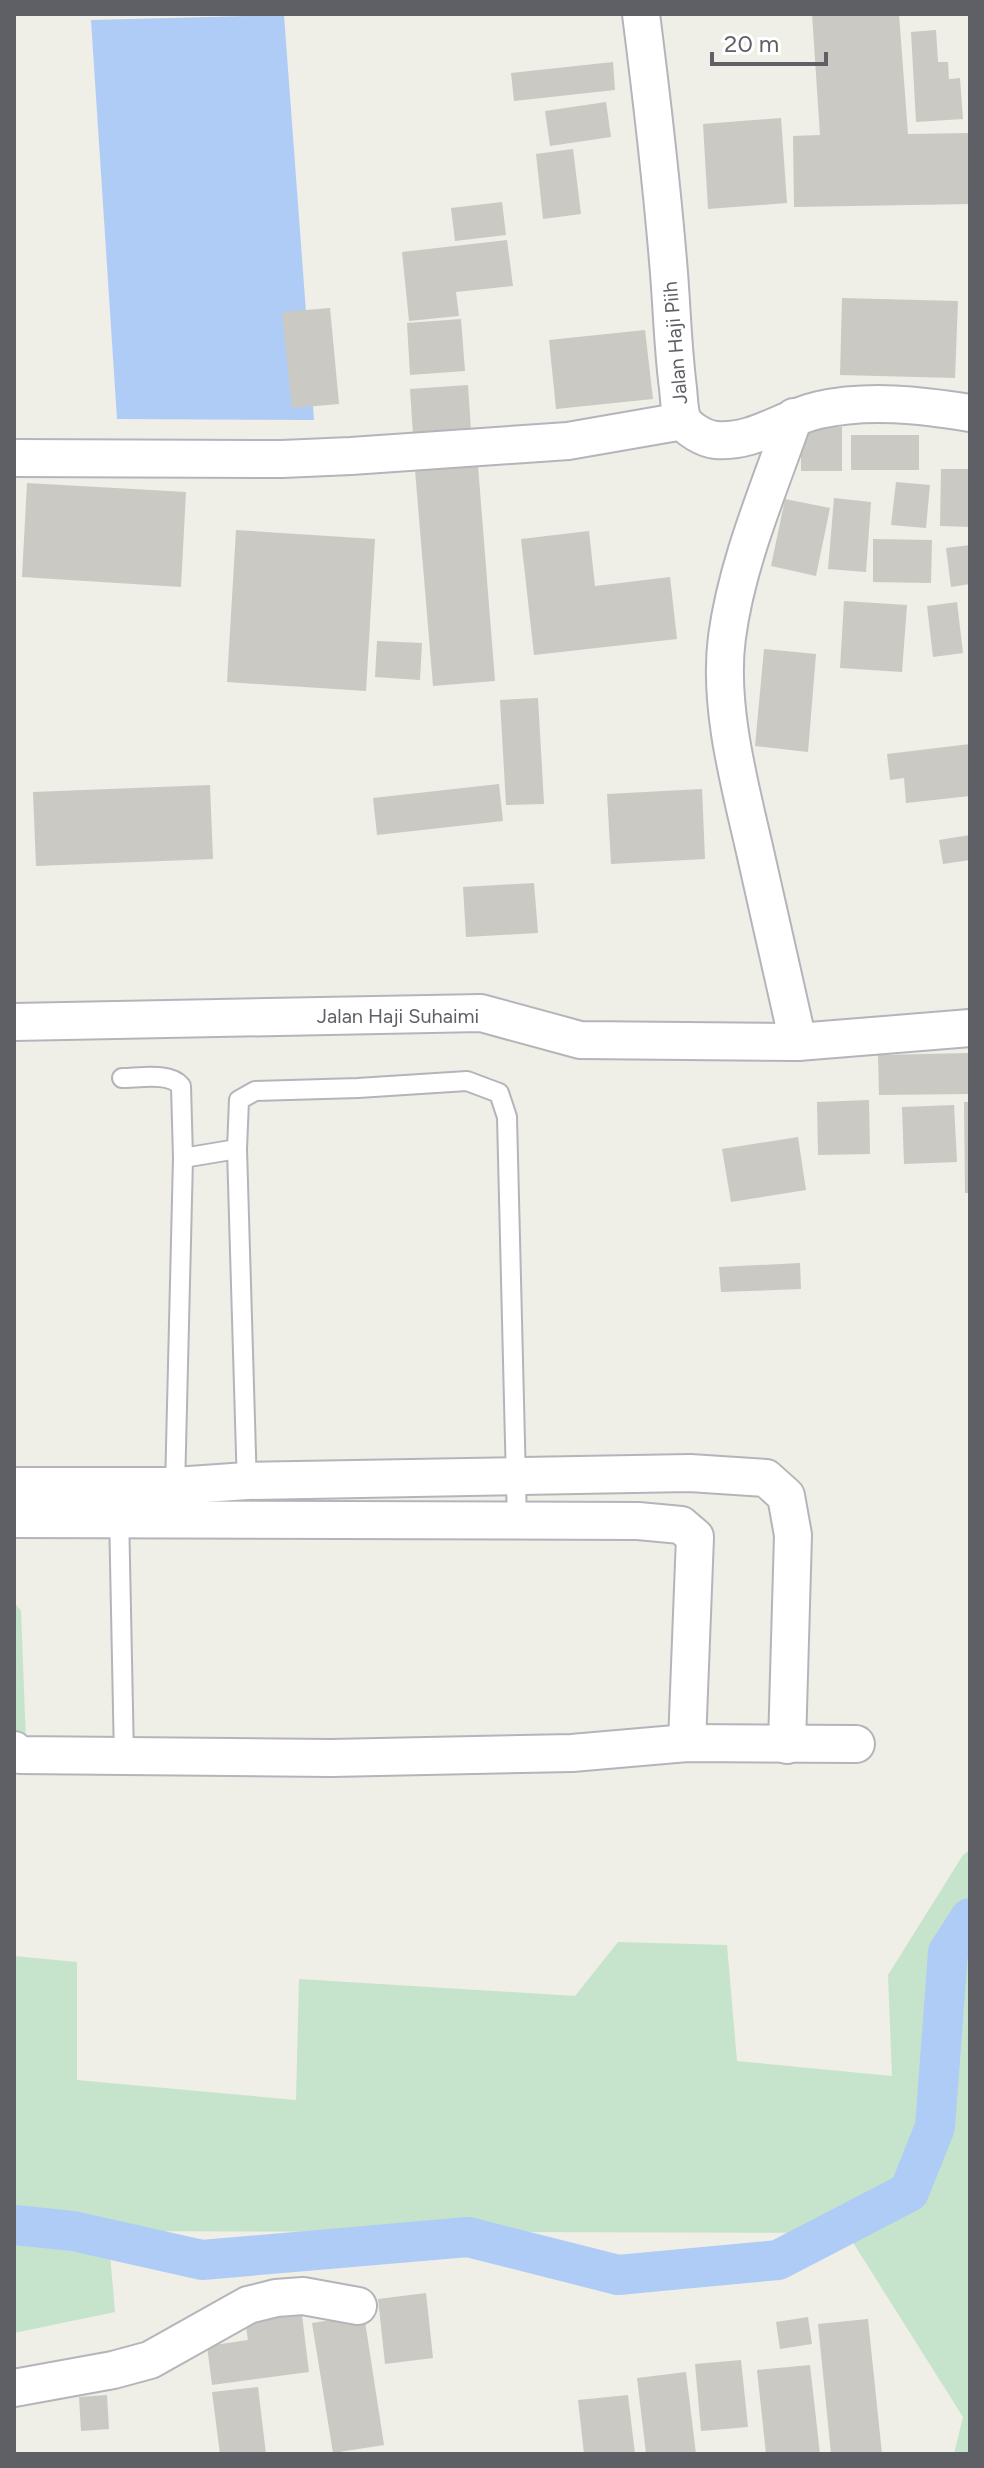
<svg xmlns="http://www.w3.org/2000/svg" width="984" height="2468" viewBox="0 0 984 2468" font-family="Figtree,sans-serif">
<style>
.green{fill:#c6e4cb}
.water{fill:#afccf7}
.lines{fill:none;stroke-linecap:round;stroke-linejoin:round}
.canal{stroke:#afccf7;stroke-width:40}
.building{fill:#cbc9c3}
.lane-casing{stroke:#b4b5ba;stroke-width:22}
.street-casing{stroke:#b4b5ba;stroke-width:40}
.lane{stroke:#fff;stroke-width:18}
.street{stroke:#fff;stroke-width:36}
.labels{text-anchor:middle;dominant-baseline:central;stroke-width:6;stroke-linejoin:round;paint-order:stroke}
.street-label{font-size:20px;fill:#5e6066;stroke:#fff}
</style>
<rect width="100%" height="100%" fill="#efeee7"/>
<g class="green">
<polygon points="14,1602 21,1611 26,1742 14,1742"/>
<polygon points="970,1850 970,2454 954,2454 963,2417 847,2233 108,2231 115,2312 14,2333 14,1956 77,1962 77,2080 296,2100 299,1979 575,1996 618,1942 727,1945 737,2061 892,2076 888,1975 963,1855"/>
</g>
<polygon class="water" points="284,15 314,420 117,419 91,20"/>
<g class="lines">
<polyline class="canal" points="14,2225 73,2231 202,2260 468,2237 618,2275 778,2260 909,2192 935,2127 948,1952 970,1918"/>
</g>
<g class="building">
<polygon points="812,14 899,14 908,134 970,133 970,204 794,207 793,136 820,135"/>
<polygon points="936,30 938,62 948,62 949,79 960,78 963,119 916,122 911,32"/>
<polygon points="613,62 615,90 514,101 511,73"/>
<polygon points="606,102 611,137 550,146 545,111"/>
<polygon points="781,118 787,203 708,209 703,124"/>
<polygon points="573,149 581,214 543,219 536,154"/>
<polygon points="502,202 506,235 455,241 451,208"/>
<polygon points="507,240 513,286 456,292 459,316 409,321 402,252"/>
<polygon points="842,298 958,301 955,378 840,375"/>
<polygon points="330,308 339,404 292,408 282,312"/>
<polygon points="461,319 465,371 410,375 407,323"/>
<polygon points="645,330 653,399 556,409 549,340"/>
<polygon points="468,385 471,431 413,435 410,389"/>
<rect x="801" y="427" width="41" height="44"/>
<rect x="851" y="435" width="68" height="35"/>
<polygon points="477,453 495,681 433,686 414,458"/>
<polygon points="941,469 970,469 970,527 940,526"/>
<polygon points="896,482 930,485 926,528 891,525"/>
<polygon points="27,483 186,492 181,587 22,577"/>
<polygon points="834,498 871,502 866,572 828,569"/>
<polygon points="785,499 830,508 816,576 771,566"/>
<polygon points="236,530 375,539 366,691 227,682"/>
<polygon points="589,531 595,586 670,577 677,639 534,655 521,539"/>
<polygon points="873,539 932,540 931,583 873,582"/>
<polygon points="970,545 970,584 951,587 946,548"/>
<polygon points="844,601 907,605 902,672 840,668"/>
<polygon points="957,602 963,653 933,657 927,606"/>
<polygon points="377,641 422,643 420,680 375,677"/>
<polygon points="764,649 816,654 808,752 755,746"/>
<polygon points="538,698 544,804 506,805 500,700"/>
<polygon points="970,744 970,796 906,803 904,778 890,780 887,754"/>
<polygon points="499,784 503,821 377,835 373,798"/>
<polygon points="210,785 213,859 36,866 33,792"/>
<polygon points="702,789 705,859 611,864 607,794"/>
<polygon points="970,835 970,860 943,864 939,840"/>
<polygon points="534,883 538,933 466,937 463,887"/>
<polygon points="970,1053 970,1094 879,1095 878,1055"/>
<polygon points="869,1100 870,1154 818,1155 817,1102"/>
<polygon points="964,1102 970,1102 970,1193 965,1193"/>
<polygon points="954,1105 957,1162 904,1164 902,1107"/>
<polygon points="798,1137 806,1190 731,1202 722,1149"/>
<polygon points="800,1263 801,1289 721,1292 719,1267"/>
<polygon points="426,2293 433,2358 385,2364 378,2299"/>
<polygon points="301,2307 309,2372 212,2385 207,2346 248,2340 244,2315"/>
<polygon points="364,2315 384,2445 333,2453 312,2323"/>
<polygon points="808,2317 812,2344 780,2349 776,2322"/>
<polygon points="868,2319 882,2454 831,2454 818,2324"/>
<polygon points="741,2360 748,2427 701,2431 695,2364"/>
<polygon points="810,2365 820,2454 766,2454 757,2370"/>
<polygon points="686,2372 696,2454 646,2454 637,2378"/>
<polygon points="258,2387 266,2454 220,2454 212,2392"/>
<polygon points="107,2395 109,2429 81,2431 79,2397"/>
<polygon points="628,2395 635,2454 584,2454 578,2400"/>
</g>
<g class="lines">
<defs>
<g id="lane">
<path d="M 122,1078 C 139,1078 170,1072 181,1086 L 183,1158 L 175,1489"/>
<polyline points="183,1158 237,1149"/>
<polyline points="247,1488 237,1149 239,1100 255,1091 358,1088 467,1081 499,1093 507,1117 517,1523"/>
<polyline points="119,1512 124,1758"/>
</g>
<g id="street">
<path d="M 641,14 C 652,100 662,186 669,273 C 672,311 673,350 678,388 C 679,397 679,409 682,418 C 686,429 705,439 716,440 C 755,443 783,418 819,410 C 868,399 921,405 970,413"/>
<path d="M 794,417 C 769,489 737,562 727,637 C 718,704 739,782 754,847 C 769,912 783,977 798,1042"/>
<polyline points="14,458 282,459 351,456 568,441 683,421"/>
<polyline points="14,1022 481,1013 580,1040 798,1042 970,1028"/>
<polyline points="14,1486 175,1486 247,1481 690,1473 766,1478 786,1496 793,1535 787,1745"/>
<polyline points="14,1519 638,1521 681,1525 695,1537 687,1743"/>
<polyline points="14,1750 20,1755 331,1758 572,1753 687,1743 856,1744"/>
<polyline points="14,2388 113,2370 150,2360 248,2305 276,2298 303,2296 358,2306"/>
</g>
</defs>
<use href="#lane" class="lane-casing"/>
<use href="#street" class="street-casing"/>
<use href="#lane" class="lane"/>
<use href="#street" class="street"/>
</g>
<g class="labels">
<g class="street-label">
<text transform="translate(675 343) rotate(-95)">Jalan Haji Piih</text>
<text x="398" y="1016">Jalan Haji Suhaimi</text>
</g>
</g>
<rect width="984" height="2468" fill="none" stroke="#5e6066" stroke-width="32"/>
<path d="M712 52v12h114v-12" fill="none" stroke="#5e6066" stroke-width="4"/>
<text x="724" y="52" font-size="24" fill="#5e6066" stroke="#ffffff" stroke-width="6" paint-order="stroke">20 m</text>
</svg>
